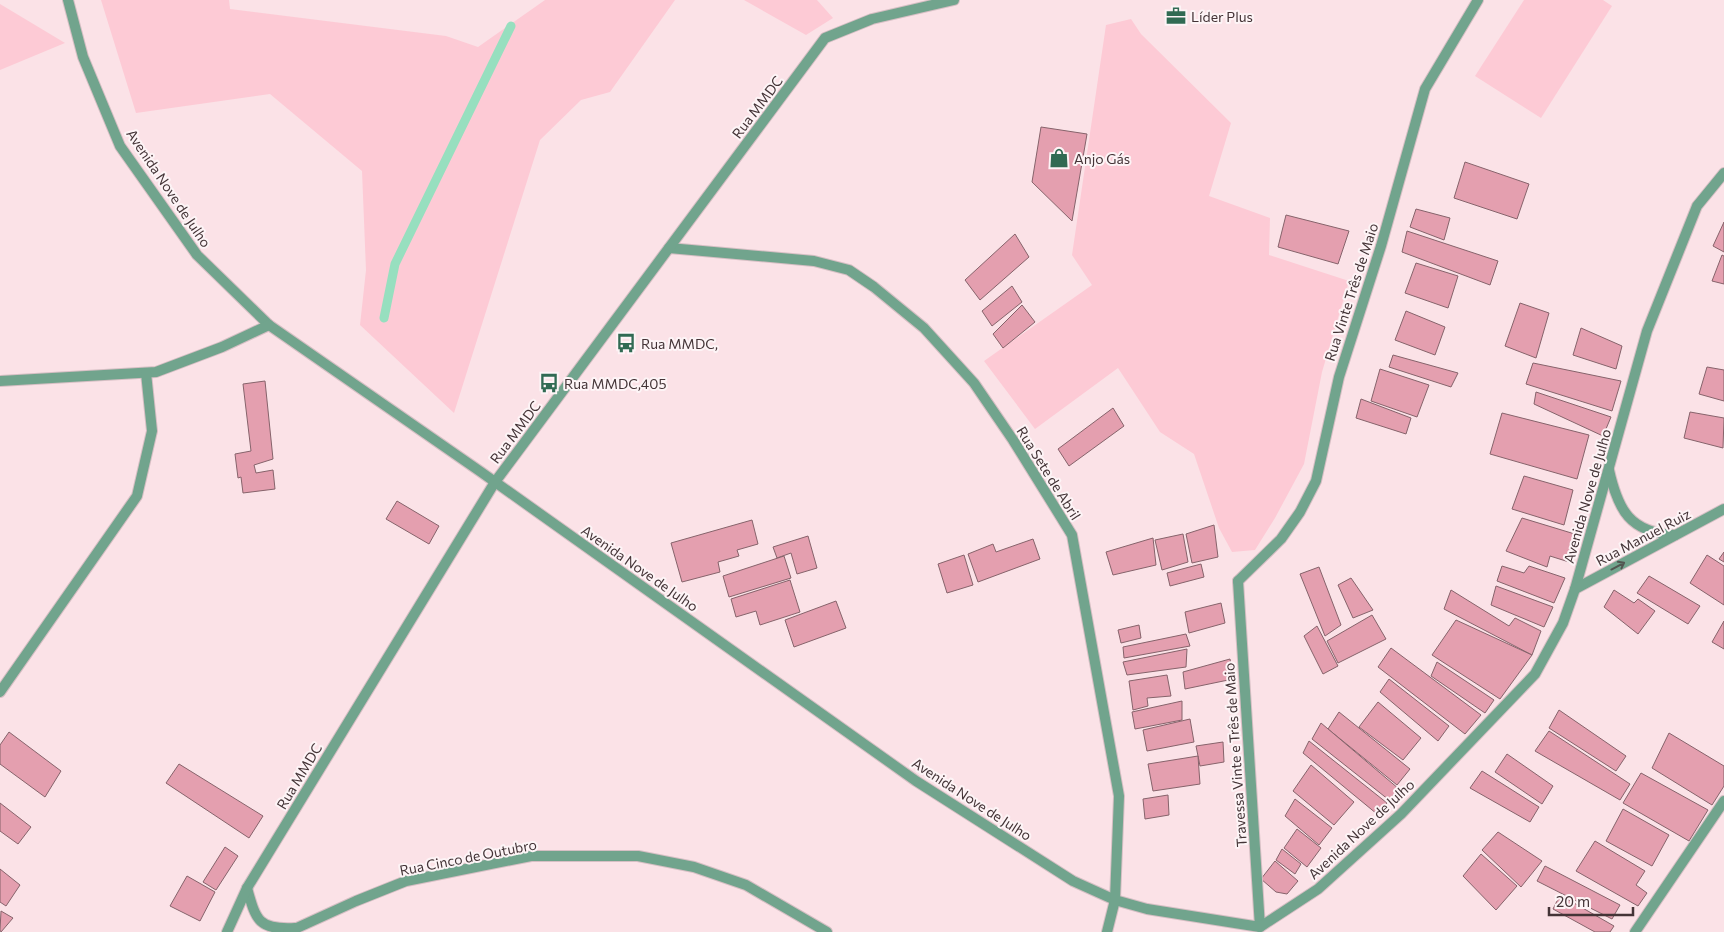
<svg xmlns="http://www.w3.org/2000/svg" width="1724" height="932" viewBox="0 0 1724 932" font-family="Commissioner,sans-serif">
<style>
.green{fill:#fdcad5}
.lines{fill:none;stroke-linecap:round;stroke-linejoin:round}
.stream{stroke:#97dfbf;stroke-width:9}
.building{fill:#e49faf;stroke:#86636b}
.lane-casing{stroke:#d6bfc4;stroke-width:12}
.street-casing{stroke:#d6bfc4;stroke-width:12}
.lane{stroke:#71a48d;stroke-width:10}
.street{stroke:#71a48d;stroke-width:10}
.oneway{stroke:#525651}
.labels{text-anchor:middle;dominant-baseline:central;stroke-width:4;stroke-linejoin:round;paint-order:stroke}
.poi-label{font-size:14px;fill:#443437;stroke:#fdf4f6;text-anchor:start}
.street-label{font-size:14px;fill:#443437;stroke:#fdf4f6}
</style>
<rect width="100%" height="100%" fill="#fbe2e7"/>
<g class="green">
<polygon points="101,0 229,0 230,9 446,36 478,47 545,0 675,0 610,92 581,100 540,140 454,413 360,325 366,270 362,171 270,94 136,113"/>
<polygon points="744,0 817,0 833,18 806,35"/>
<polygon points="1524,0 1603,0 1612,6 1541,118 1475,76"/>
<polygon points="0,4 65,43 0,70"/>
<polygon points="1131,19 1141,34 1231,123 1209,196 1270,218 1269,255 1349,281 1322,372 1304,464 1275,518 1255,550 1232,552 1219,528 1194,454 1160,432 1118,368 1035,429 984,361 1092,285 1072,255 1106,25"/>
</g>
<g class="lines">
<polyline class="stream" points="384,318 395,264 511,26"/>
</g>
<g class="building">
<polygon points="1041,127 1087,134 1072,221 1032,182"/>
<polygon points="1465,162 1529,184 1517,219 1454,198"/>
<polygon points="1416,209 1450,218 1444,240 1410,227"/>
<polygon points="1286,215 1349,231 1338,264 1278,247"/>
<polygon points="1724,222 1724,252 1713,246"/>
<polygon points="1407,231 1498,261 1490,285 1402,252"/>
<polygon points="1015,234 1029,257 980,300 965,280"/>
<polygon points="1722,255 1724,256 1724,284 1712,281"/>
<polygon points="1416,263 1458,276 1448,308 1405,293"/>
<polygon points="1012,286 1022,302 992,326 982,311"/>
<polygon points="1520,303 1549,313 1536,358 1505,346"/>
<polygon points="1022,305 1035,322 1003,348 993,334"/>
<polygon points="1406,311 1445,327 1435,355 1395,340"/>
<polygon points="1581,328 1622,346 1616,369 1573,355"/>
<polygon points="1393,355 1458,373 1451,387 1389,367"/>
<polygon points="1533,363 1621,381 1612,411 1526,384"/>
<polygon points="1707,367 1724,370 1724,401 1699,394"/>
<polygon points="1380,369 1429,385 1417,417 1371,401"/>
<polygon points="265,381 273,459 254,465 256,473 273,470 275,489 243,493 241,477 238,478 235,454 251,451 243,384"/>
<polygon points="1536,392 1611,417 1603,436 1534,404"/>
<polygon points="1361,399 1411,418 1406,434 1356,418"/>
<polygon points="1113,408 1124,426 1069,466 1058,449"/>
<polygon points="1690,412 1724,418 1723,448 1684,438"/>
<polygon points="1502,413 1589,435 1577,479 1490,454"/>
<polygon points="1524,476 1573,490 1564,525 1512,509"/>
<polygon points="397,501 439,526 429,544 386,519"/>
<polygon points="1522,518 1578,535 1569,562 1550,556 1547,567 1506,551"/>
<polygon points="752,520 758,544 737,550 739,556 718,562 720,572 682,582 671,543"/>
<polygon points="1214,525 1218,557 1192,563 1186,534"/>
<polygon points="1183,534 1188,562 1162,570 1155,540"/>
<polygon points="808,536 817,568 797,574 791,553 777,558 773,547"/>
<polygon points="1153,538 1156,565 1113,575 1106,552"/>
<polygon points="1033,539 1040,559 978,582 968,554 993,544 996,552"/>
<polygon points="1724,552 1724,562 1719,559"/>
<polygon points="964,555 973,585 947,593 938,564"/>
<polygon points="1707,555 1724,566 1724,605 1690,583"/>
<polygon points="784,556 791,578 729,597 723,576"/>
<polygon points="1201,564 1204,577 1170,586 1167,573"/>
<polygon points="1502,566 1524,573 1529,566 1565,578 1554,603 1497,581"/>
<polygon points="1319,567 1341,625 1325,636 1300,574"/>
<polygon points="1649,576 1700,606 1688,624 1637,593"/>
<polygon points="1351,578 1373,610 1353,618 1338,585"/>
<polygon points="790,580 800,612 760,625 756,611 736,617 731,599"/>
<polygon points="1496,586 1553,607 1544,627 1491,605"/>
<polygon points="1451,590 1509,626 1515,618 1541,631 1532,655 1444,609"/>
<polygon points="1614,590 1634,603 1638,599 1655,611 1638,634 1604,607"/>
<polygon points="836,601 846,628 794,647 785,620"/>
<polygon points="1221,603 1225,623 1189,633 1185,612"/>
<polygon points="1372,615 1386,639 1338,663 1327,641"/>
<polygon points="1456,620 1532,655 1500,699 1432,655"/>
<polygon points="1724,621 1724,649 1712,642"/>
<polygon points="1139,625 1141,638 1121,643 1118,630"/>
<polygon points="1317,626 1338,666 1323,674 1304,636"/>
<polygon points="1186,634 1190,646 1124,658 1123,647"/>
<polygon points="1391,648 1481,715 1465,734 1378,667"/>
<polygon points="1187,649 1186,667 1127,675 1123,662"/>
<polygon points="1230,659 1233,679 1185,689 1183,672"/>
<polygon points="1437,662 1494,700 1485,713 1431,676"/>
<polygon points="1167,675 1171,696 1147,698 1148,706 1133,710 1129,681"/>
<polygon points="1389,679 1449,726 1438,741 1380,692"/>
<polygon points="1182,701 1182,720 1135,729 1132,712"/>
<polygon points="1378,702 1421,738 1403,760 1359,727"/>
<polygon points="1559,710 1626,756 1616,771 1549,728"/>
<polygon points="1339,712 1410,769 1397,785 1328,729"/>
<polygon points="1190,719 1194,742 1147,751 1143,730"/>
<polygon points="1321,723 1399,789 1389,800 1312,739"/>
<polygon points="1549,731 1630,784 1620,800 1535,751"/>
<polygon points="9,732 61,771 45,797 0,764 0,745"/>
<polygon points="1669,733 1724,766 1724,786 1712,805 1652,768"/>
<polygon points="1309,741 1387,803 1377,814 1303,753"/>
<polygon points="1223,742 1224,762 1200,766 1196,746"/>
<polygon points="1507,754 1553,786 1542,804 1495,772"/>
<polygon points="1198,756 1200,784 1153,791 1148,764"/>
<polygon points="179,764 263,816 249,838 166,783"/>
<polygon points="1311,765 1354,802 1334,825 1293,791"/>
<polygon points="1482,771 1539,807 1530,822 1470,788"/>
<polygon points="1641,773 1708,810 1689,841 1623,803"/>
<polygon points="1168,795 1169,815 1145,819 1143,799"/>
<polygon points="1295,799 1332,828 1319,845 1285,816"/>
<polygon points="0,803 31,827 18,844 0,831"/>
<polygon points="1623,809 1669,835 1652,866 1606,841"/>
<polygon points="1297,829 1321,848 1307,867 1284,848"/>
<polygon points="1498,832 1542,861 1521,887 1482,850"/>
<polygon points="1595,841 1645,871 1636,885 1647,893 1638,906 1576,871"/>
<polygon points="225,847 238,856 216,890 203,882"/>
<polygon points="1282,849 1301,864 1295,874 1276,860"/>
<polygon points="1481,854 1517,886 1496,910 1463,876"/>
<polygon points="1275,861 1298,881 1287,894 1276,892 1261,879"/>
<polygon points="1545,866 1620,905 1612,919 1537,881"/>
<polygon points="0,869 20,885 6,906 0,902"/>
<polygon points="187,876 215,892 200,921 170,906"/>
<polygon points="1560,895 1614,926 1610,932 1595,932 1553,909"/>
<polygon points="1,911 13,918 1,932 0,930"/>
</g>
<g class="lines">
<defs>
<polyline id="lane" points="1238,581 1260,927"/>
<g id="street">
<polyline points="68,0 83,57 120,146 197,255 269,325 481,472 916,781 1073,881 1115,900 1147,909 1260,927 1318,889 1401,814 1535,674 1563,623 1575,589 1647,331 1697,206 1724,173"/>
<polyline points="669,248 814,261 849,270 874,287 924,328 974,383 1013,440 1072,535 1119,796 1115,900 1107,932"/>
<polyline points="0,381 156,372 222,347 269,325"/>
<path d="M 1609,470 C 1618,510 1630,533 1675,535"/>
<polyline points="1238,581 1281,539 1300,512 1316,481 1339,377 1381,246 1425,89 1478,0"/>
<polyline points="1575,589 1724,509"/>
<polyline points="0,692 137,496 152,431 146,373"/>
<path d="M 247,888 C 256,921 259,930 295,928"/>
<polyline points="227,932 247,888 495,482 825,38 872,19 954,0"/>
<polyline points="288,932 356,901 406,881 531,856 638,856 694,867 746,885 827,932"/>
<polyline points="1635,932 1724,801"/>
</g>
</defs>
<use href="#lane" class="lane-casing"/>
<use href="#street" class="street-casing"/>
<use href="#lane" class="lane"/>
<use href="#street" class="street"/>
</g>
<defs><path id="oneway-shaft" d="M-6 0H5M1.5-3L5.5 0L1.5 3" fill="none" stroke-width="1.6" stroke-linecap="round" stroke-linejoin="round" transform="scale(1.25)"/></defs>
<use class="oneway" href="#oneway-shaft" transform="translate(1618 566) rotate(-28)"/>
<defs>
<symbol id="office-bare" viewBox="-9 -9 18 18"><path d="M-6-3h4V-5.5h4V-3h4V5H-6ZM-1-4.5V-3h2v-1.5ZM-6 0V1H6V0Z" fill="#316a53" stroke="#fdf4f6" stroke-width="2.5" paint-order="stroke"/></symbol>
<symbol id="shop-bare" viewBox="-9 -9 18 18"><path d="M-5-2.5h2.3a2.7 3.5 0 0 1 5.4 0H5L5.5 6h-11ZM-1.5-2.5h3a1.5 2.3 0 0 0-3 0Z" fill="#316a53" stroke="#fdf4f6" stroke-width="2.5" paint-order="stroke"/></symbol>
<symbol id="bus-bare" viewBox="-9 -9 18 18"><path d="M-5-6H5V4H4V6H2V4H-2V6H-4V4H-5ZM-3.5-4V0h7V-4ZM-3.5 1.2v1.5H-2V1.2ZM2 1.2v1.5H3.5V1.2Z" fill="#316a53" stroke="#fdf4f6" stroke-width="2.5" paint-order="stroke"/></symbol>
</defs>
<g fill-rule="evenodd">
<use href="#office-bare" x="1162" y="2" width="28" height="28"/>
<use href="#shop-bare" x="1045" y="144" width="28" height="28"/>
<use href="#bus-bare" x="612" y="329" width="28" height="28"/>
<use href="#bus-bare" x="535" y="369" width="28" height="28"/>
</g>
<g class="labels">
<g class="poi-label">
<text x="1191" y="16">Líder Plus</text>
<text x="1074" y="158">Anjo Gás</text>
<text x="641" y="343">Rua MMDC,</text>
<text x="564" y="383">Rua MMDC,405</text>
</g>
<g class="street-label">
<text transform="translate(757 107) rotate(-53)">Rua MMDC</text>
<text transform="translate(169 188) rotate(56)">Avenida Nove de Julho</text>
<text transform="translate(1351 292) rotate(-72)">Rua Vinte Três de Maio</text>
<text transform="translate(515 432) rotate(-53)">Rua MMDC</text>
<text transform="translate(1049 473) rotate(58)">Rua Sete de Abril</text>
<text transform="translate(1587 496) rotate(-74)">Avenida Nove de Julho</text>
<text transform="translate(1643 537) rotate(-28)">Rua Manuel Ruiz</text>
<text transform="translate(640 568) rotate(35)">Avenida Nove de Julho</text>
<text transform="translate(1235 755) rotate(-94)">Travessa Vinte e Três de Maio</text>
<text transform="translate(299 776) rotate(-59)">Rua MMDC</text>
<text transform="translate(972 799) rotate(33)">Avenida Nove de Julho</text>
<text transform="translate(1361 829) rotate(-43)">Avenida Nove de Julho</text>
<text transform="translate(468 857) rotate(-11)">Rua Cinco de Outubro</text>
</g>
</g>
<path d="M1549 907v8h84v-8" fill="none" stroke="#443437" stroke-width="2.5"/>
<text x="1556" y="907" font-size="15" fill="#443437" stroke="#fdf4f6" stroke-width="4" paint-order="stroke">20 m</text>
</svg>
